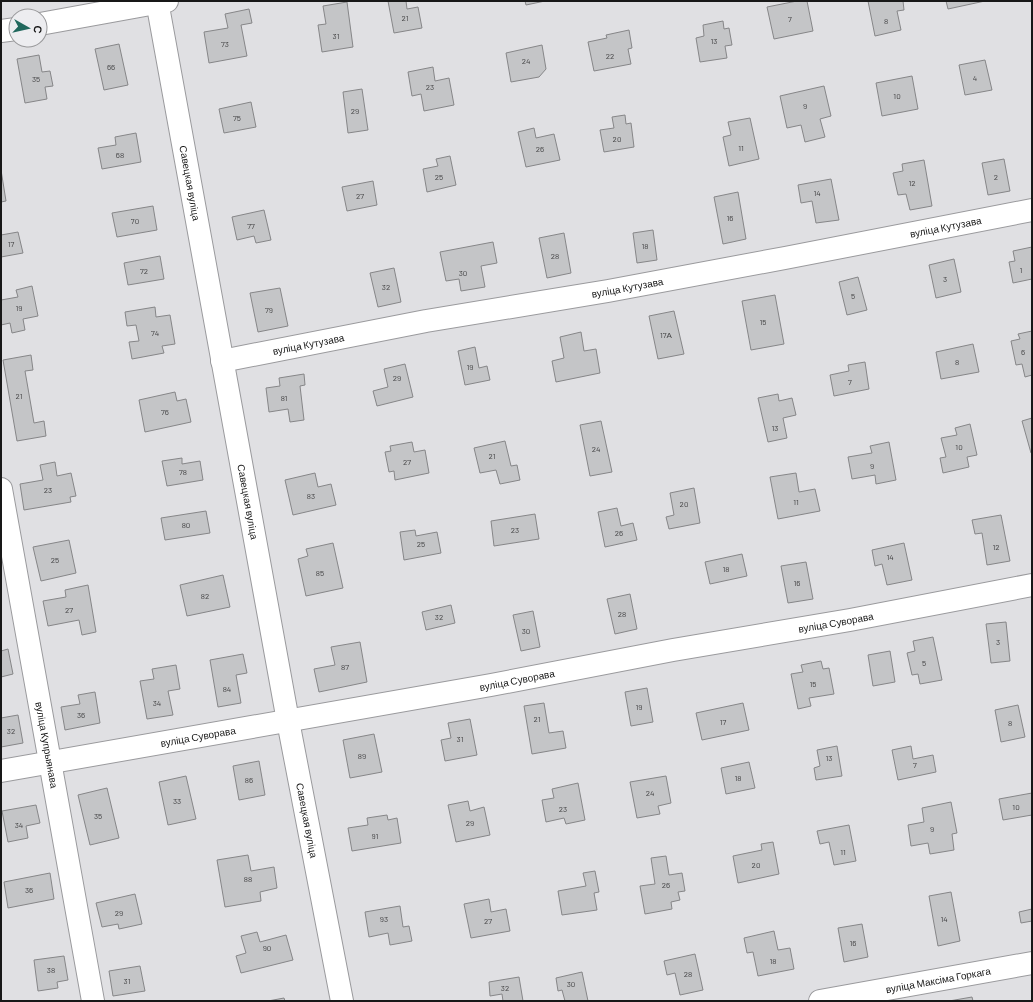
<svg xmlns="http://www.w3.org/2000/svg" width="1033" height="1002" viewBox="0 0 1033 1002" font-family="Barlow,sans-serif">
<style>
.building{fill:#c4c5c7;stroke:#868688}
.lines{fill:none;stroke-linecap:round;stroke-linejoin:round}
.minor-casing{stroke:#9a9a9d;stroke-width:24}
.tertiary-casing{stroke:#9a9a9d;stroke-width:24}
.minor{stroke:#fff;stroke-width:22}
.tertiary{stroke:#fff;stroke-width:22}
.labels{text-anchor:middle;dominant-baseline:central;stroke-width:3;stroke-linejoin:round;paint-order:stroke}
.number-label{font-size:8px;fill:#434344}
.street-label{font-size:10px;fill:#181818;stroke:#ededf0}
</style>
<rect width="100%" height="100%" fill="#e0e0e3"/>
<g class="building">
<polygon points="388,1 406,1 407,9 418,7 422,28 394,33"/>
<polygon points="525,1 545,1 526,5"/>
<polygon points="797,1 807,1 813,31 774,39 767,7"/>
<polygon points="868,1 903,1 904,10 897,11 901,30 875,36"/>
<polygon points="946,1 985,1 948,9"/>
<polygon points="347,2 353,47 322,52 318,25 326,24 323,6"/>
<polygon points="249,9 252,23 241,25 247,56 209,63 204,32 228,28 225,14"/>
<polygon points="723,21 724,29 729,28 732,45 725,46 727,58 700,62 696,38 704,36 703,25"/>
<polygon points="629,30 632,48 628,49 631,64 594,71 588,42 607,38 606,35"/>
<polygon points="119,44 128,85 104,90 95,49"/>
<polygon points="542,45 546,69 539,77 511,82 506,53"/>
<polygon points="39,55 42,72 50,71 53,86 45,87 47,99 25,103 17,59"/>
<polygon points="985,60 992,90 965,95 959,65"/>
<polygon points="433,67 435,81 449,78 454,105 424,111 421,94 412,96 408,72"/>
<polygon points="912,76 918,109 882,116 876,83"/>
<polygon points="824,86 831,116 820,119 825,137 805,142 801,125 787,128 780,96"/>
<polygon points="362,89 368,130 348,133 343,92"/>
<polygon points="251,102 256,127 224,133 219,109"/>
<polygon points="625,115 626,124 631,123 634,147 604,152 600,130 614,128 612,117"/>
<polygon points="750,118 759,159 729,166 723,137 731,135 728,122"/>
<polygon points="534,128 536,138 554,134 560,160 526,167 518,132"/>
<polygon points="136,133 141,162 102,169 98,148 116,145 115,137"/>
<polygon points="450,156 456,185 427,192 423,169 438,166 436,159"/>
<polygon points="1004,159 1010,191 988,195 982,163"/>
<polygon points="924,160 932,206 910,210 906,194 898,195 893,173 903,171 902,164"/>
<polygon points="1,170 6,201 1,202"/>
<polygon points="831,179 839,220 816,223 812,201 801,203 798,185"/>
<polygon points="373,181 377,205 347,211 342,187"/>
<polygon points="738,192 746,239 723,244 714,197"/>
<polygon points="153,206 157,230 117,237 112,213"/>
<polygon points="264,210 271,240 256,243 254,236 237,240 232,217"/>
<polygon points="653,230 657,260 637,263 633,233"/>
<polygon points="18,232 23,253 1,257 1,235"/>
<polygon points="564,233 571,273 547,278 539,238"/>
<polygon points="493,242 497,263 481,266 485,287 461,291 459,279 446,281 440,252"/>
<polygon points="1032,247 1032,279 1013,283 1009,262 1015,261 1013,251"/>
<polygon points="160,256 164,279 128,285 124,263"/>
<polygon points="954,259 961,292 936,298 929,265"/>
<polygon points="394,268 401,302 378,307 370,273"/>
<polygon points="858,277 867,310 847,315 839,282"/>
<polygon points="32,286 38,316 23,319 25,330 12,333 10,323 1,325 1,300 18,297 16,290"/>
<polygon points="280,288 288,326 258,332 250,293"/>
<polygon points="775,295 784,344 751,350 742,301"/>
<polygon points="155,307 156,317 170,315 175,344 162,346 164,353 132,359 129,342 139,341 136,325 127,326 125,312"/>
<polygon points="674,311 684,354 658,359 649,316"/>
<polygon points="1032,331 1032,375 1025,377 1022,364 1016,365 1011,341 1020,339 1018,334"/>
<polygon points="581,332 584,351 596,349 600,373 556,382 552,361 564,358 560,337"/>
<polygon points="973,344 979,372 941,379 936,352"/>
<polygon points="475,347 479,368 487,366 490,380 465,385 458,351"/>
<polygon points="31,355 33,370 25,371 34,423 44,421 46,436 17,441 3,360"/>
<polygon points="865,362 869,389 834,396 830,375 849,371 848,365"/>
<polygon points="405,364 413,397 377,406 373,391 388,387 384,369"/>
<polygon points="304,374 305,385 300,386 304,420 290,422 288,409 269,412 266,388 280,386 279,378"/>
<polygon points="175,392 177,401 186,399 191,422 145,432 139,400"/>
<polygon points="778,394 779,401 792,398 796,415 783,418 787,438 768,442 758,398"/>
<polygon points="1032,418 1032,452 1031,453 1022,421"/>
<polygon points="601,421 612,472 590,476 580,425"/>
<polygon points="970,424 977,455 967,457 969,467 943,473 940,458 946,457 941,438 957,435 955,428"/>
<polygon points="505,441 511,466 517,465 520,480 500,484 496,470 480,473 474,448"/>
<polygon points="412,442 414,452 425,450 429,473 395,480 394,471 389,472 385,452 391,451 390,446"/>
<polygon points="889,442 896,480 876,484 875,475 852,479 848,457 872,453 870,446"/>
<polygon points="182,458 182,464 200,461 203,480 167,486 162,461"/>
<polygon points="55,462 57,476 71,473 76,496 70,497 71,502 24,510 20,484 43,480 40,465"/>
<polygon points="315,473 318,487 331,484 336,505 293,515 285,480"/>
<polygon points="796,473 799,492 815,489 820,511 778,519 770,477"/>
<polygon points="694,488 700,523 669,529 666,517 674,515 670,493"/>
<polygon points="617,508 621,526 633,523 637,540 605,547 598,512"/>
<polygon points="206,511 210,533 165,540 161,518"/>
<polygon points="535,514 539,539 494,546 491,521"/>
<polygon points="1001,515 1010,561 987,565 982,533 975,534 972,520"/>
<polygon points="415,530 416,536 437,532 441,553 404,560 400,532"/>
<polygon points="69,540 76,573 41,581 33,547"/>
<polygon points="333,543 343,588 306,596 298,559 308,556 306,549"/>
<polygon points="904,543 912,580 887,585 882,564 875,566 872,550"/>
<polygon points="742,554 747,576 710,584 705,562"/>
<polygon points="806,562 813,599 788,603 781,566"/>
<polygon points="223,575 230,607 187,616 180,585"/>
<polygon points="88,585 96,632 82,635 79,620 48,626 43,601 66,597 65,590"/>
<polygon points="630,594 637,629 615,634 607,599"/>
<polygon points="451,605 455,623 426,630 422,612"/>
<polygon points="533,611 540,647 521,651 513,615"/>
<polygon points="1006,622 1010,661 991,663 986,624"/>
<polygon points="933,637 942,680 920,684 918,674 912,675 907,653 915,651 913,641"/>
<polygon points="360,642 367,682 319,692 314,669 335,665 331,647"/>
<polygon points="8,649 13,674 1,677 1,651"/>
<polygon points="890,651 895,682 873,686 868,655"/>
<polygon points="243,654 247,673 236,675 241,703 218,707 210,660"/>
<polygon points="821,661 823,669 829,668 834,694 809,698 811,706 798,709 791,674 803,672 801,665"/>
<polygon points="176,665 180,689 168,691 173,715 147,719 140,681 154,679 152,669"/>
<polygon points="647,688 653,722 631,726 625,692"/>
<polygon points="95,692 100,723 65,730 61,707 80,704 78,695"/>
<polygon points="544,703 549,733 563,731 566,748 532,754 524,706"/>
<polygon points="743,703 749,730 702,740 696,713"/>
<polygon points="1018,705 1025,737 1001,742 995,710"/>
<polygon points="18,715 23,743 1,747 1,718"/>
<polygon points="470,719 477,755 445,761 441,740 451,738 448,723"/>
<polygon points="374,734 382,772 350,778 343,740"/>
<polygon points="837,746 842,776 816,780 814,768 820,766 817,750"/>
<polygon points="911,746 913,759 933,755 936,772 898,780 892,750"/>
<polygon points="259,761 265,795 239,800 233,766"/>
<polygon points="749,762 755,788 726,794 721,768"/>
<polygon points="186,776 196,819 168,825 159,782"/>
<polygon points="666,776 671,803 658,806 660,814 637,818 630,782"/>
<polygon points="578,783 585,820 566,824 564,818 546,822 542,800 554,798 552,789"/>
<polygon points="107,788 119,838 90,845 78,795"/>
<polygon points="1032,793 1032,815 1003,820 999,799"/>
<polygon points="468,801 470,811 484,807 490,835 456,842 448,805"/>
<polygon points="951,802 957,833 952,834 954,850 930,854 928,843 911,846 908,825 924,822 922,808"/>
<polygon points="36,805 40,823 26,826 28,838 8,842 2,811"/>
<polygon points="387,815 388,820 397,818 401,843 352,851 348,828 368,825 367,818"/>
<polygon points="849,825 856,861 834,865 829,842 820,844 817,831"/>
<polygon points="773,842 779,874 738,883 733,856 762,850 761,844"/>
<polygon points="248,855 251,871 274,867 277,888 260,892 261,901 225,907 217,860"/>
<polygon points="666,856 669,875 682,873 685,891 678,892 680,900 671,902 672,909 645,914 640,886 655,884 651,858"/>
<polygon points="595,871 599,892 594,893 597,910 562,915 558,891 586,886 583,873"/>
<polygon points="50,873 54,899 8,908 4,882"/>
<polygon points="951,892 960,941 938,946 929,896"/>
<polygon points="135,894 142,924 119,929 118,924 102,927 96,903"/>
<polygon points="489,899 491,912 506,909 510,931 471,938 464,904"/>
<polygon points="400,906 403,927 409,926 412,941 390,945 388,933 369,937 365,912"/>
<polygon points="1032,909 1032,921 1021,923 1019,912"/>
<polygon points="862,924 868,957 844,962 838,928"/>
<polygon points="774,931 778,950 790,948 794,969 758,976 753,952 747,953 744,938"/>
<polygon points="257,932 260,942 286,935 293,960 241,973 236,956 246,953 241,936"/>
<polygon points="695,954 703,990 680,995 675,973 667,975 664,961"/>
<polygon points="64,956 68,980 57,982 58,988 38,991 34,960"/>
<polygon points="140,966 145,991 113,996 109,971"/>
<polygon points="582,972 588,1001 565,1001 562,990 558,991 556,978"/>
<polygon points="519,977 523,1001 503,1001 502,994 490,996 489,982"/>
<polygon points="972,997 973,1001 949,1001"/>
<polygon points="284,998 285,1001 268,1001"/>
</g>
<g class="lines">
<defs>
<g id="minor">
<path id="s1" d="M 222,361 L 426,321 L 608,291 L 785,258 L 1032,210"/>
<path id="s2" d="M 1,489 L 93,1001"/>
<path id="s3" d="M 1,771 L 491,685 L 673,650 L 850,620 L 1032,585"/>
<path id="s4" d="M 820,1001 L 1032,963"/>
</g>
<g id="tertiary">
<path id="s5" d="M 157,1 L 288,721 L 342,1001"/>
<polyline points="40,24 167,1"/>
<polyline points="1,31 16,29"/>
</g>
</defs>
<use href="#minor" class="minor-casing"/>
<use href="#tertiary" class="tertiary-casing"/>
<use href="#minor" class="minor"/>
<use href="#tertiary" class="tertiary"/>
</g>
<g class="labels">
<g class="number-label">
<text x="405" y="18">21</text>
<text x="790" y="19">7</text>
<text x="886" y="21">8</text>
<text x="336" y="36">31</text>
<text x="714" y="41">13</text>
<text x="225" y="44">73</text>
<text x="610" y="56">22</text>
<text x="526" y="61">24</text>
<text x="111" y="67">66</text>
<text x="975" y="78">4</text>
<text x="36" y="79">35</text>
<text x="430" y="87">23</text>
<text x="897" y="96">10</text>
<text x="805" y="106">9</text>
<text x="355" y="111">29</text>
<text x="237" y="118">75</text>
<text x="617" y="139">20</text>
<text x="741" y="148">11</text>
<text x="540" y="149">26</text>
<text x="120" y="155">68</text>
<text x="439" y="177">25</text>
<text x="996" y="177">2</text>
<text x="912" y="183">12</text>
<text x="817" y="193">14</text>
<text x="360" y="196">27</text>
<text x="730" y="218">16</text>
<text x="135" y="221">70</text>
<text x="251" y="226">77</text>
<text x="11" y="244">17</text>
<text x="645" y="246">18</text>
<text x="555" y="256">28</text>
<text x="1021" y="270">1</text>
<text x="144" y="271">72</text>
<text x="463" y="273">30</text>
<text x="945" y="279">3</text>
<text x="386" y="287">32</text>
<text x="853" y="296">5</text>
<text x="19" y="308">19</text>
<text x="269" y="310">79</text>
<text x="763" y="322">15</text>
<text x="155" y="333">74</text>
<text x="666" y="335">17А</text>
<text x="1023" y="352">6</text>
<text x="957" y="362">8</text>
<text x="470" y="367">19</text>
<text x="397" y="378">29</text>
<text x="850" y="382">7</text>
<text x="19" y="396">21</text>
<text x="284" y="398">81</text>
<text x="165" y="412">76</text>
<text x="775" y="428">13</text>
<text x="959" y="447">10</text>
<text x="596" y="449">24</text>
<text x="492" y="456">21</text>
<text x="407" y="462">27</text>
<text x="872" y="466">9</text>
<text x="183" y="472">78</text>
<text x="48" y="490">23</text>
<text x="311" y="496">83</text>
<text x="796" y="502">11</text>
<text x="684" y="504">20</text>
<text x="186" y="525">80</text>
<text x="515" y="530">23</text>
<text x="619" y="533">26</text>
<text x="421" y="544">25</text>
<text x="996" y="547">12</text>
<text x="890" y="557">14</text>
<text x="55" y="560">25</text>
<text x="726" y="569">18</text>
<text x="320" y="573">85</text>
<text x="797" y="583">16</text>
<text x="205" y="596">82</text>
<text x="69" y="610">27</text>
<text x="622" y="614">28</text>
<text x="439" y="617">32</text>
<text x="526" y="631">30</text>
<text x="998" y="642">3</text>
<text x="924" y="663">5</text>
<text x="345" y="667">87</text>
<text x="813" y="684">15</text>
<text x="227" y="689">84</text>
<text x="157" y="703">34</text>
<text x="639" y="707">19</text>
<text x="81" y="715">36</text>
<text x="537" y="719">21</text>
<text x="723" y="722">17</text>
<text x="1010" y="723">8</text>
<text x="11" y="731">32</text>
<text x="460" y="739">31</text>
<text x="362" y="756">89</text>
<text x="829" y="758">13</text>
<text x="915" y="765">7</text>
<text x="738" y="778">18</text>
<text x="249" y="780">86</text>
<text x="650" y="793">24</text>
<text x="177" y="801">33</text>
<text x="1016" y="807">10</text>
<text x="563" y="809">23</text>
<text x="98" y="816">35</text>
<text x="470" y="823">29</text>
<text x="19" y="825">34</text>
<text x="932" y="829">9</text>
<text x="375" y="836">91</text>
<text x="843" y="852">11</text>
<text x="756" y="865">20</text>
<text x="248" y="879">88</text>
<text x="666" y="885">26</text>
<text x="29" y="890">36</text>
<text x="119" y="913">29</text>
<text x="384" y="919">93</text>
<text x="944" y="919">14</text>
<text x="488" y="921">27</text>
<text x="853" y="943">16</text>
<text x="267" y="948">90</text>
<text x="773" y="961">18</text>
<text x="51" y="970">38</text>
<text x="688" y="974">28</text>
<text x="127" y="981">31</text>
<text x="571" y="984">30</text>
<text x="505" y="988">32</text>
</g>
<g class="street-label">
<text stroke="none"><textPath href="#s5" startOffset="185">Савецкая вуліца</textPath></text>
<text stroke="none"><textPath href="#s1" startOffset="736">вуліца Кутузава</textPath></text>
<text stroke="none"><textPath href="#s1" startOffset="412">вуліца Кутузава</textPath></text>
<text stroke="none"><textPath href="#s1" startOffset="88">вуліца Кутузава</textPath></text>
<text stroke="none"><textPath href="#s5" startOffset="509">Савецкая вуліца</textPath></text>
<text stroke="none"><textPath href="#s3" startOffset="848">вуліца Суворава</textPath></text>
<text stroke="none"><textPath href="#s3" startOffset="524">вуліца Суворава</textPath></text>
<text stroke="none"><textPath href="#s3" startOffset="200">вуліца Суворава</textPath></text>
<text stroke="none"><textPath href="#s2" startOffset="260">вуліца Купрыянава</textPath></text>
<text stroke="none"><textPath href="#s5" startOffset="833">Савецкая вуліца</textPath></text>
<text stroke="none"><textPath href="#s4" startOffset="120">вуліца Максіма Горкага</textPath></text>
</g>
</g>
<rect width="1033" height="1002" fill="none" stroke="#181818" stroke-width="4"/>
<g transform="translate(28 28) rotate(98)"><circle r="19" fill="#ededf0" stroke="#98989a"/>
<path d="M0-3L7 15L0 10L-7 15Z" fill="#21685d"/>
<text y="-6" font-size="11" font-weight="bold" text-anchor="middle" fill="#181818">С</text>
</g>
</svg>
